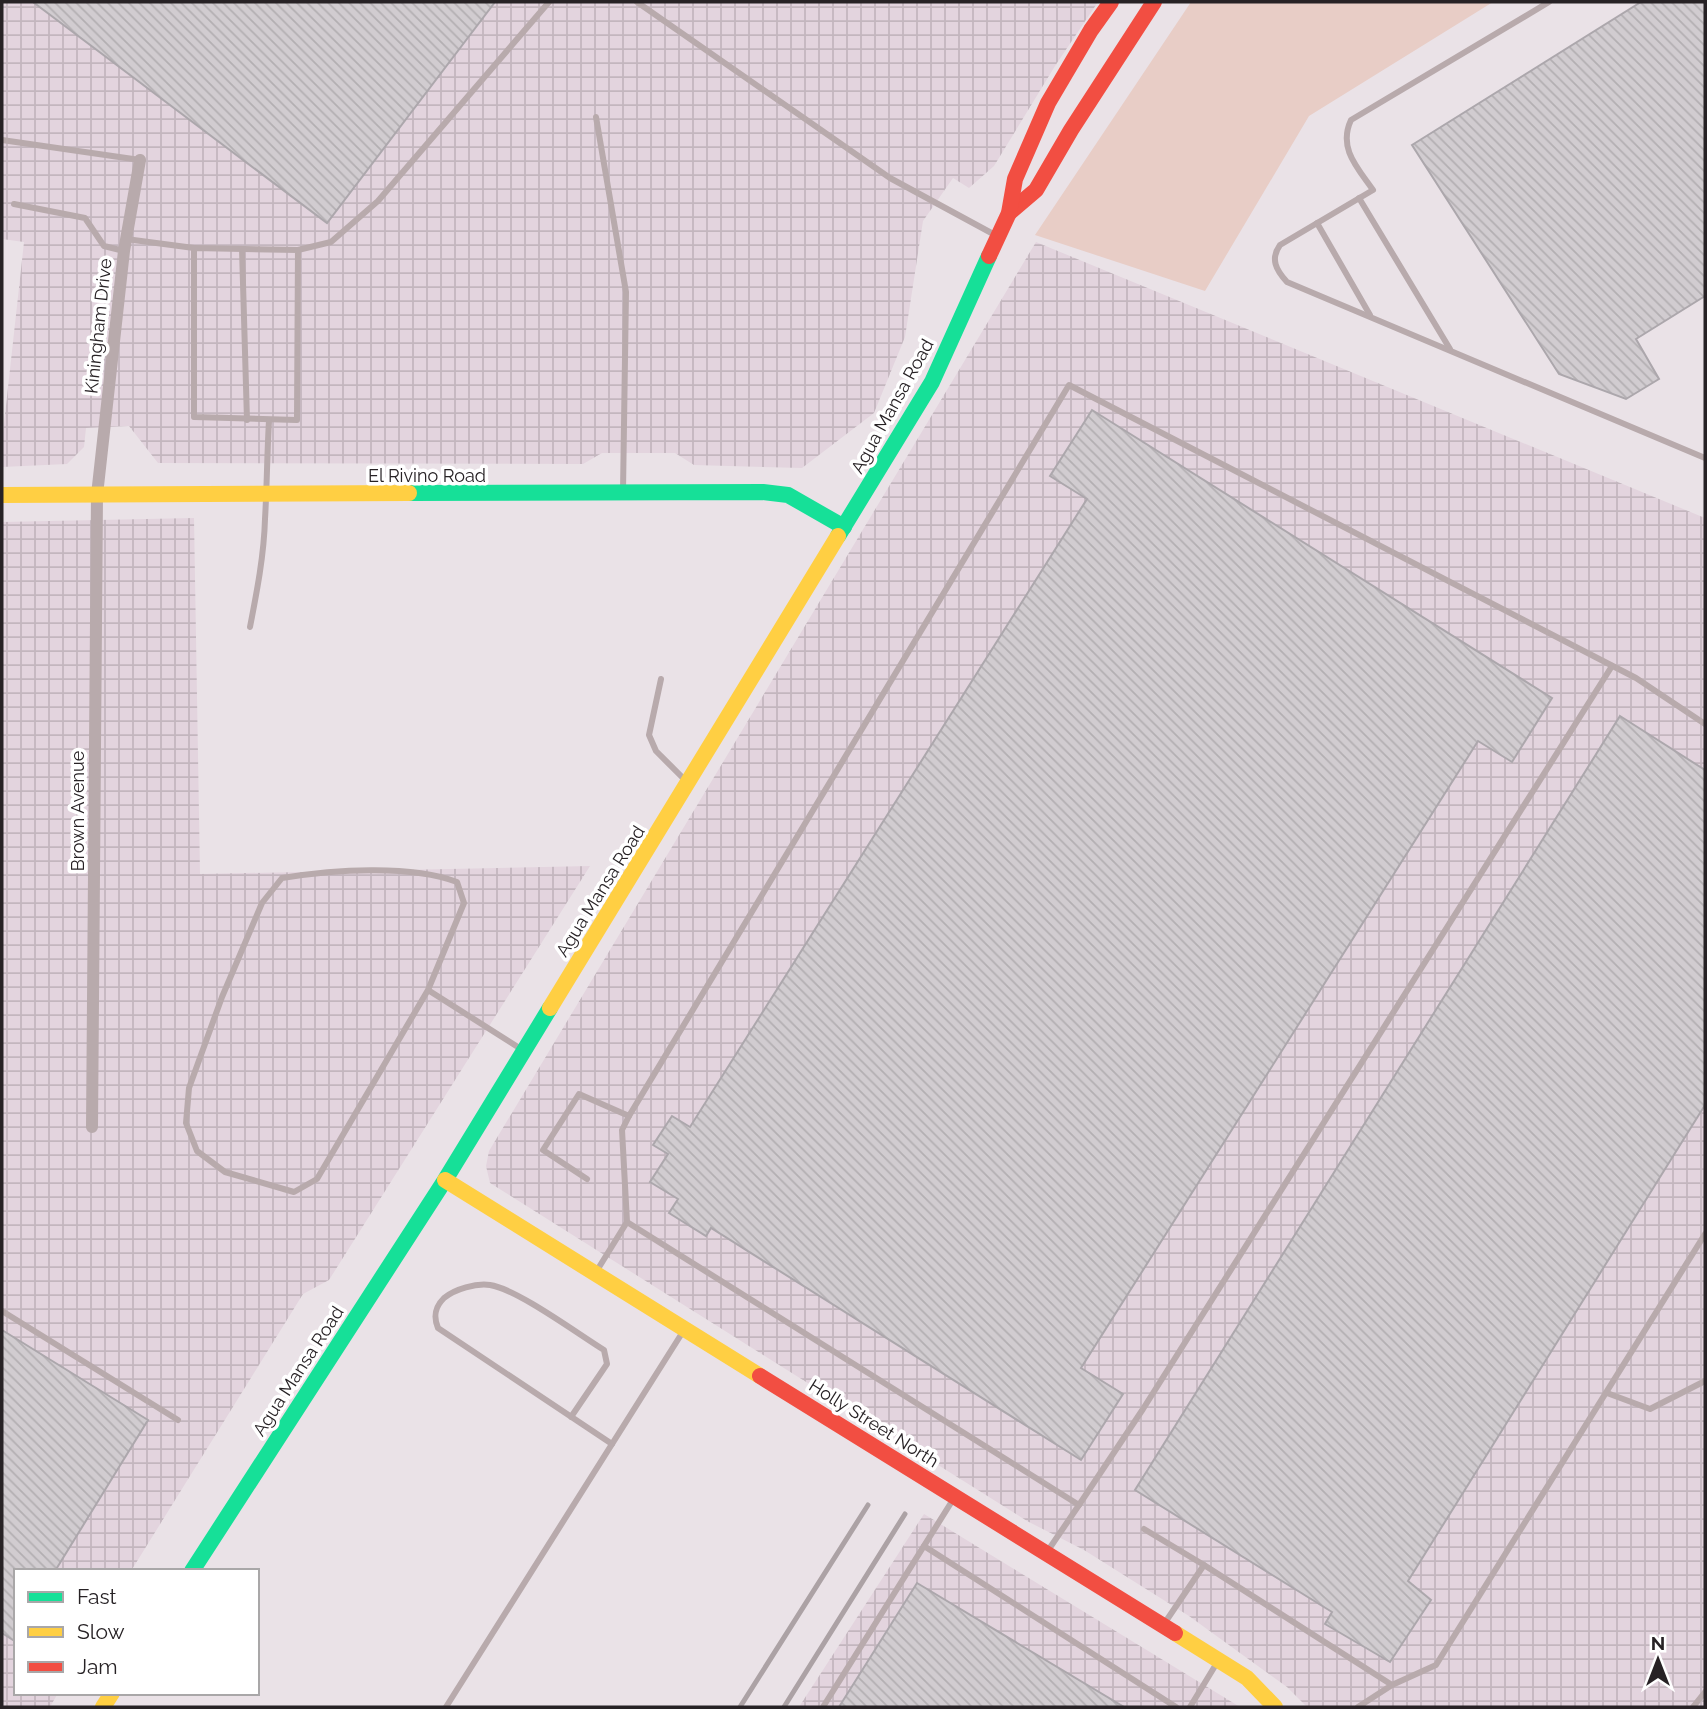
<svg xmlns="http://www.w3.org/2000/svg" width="1707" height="1709" viewBox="0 0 1707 1709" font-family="Raleway,sans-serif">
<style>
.industrial{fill:url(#industrial-grid)}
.grass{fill:#e8cdc6}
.building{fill:url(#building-back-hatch);stroke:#aca7ac;stroke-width:2}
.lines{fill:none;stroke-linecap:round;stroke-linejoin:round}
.lane{stroke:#b8aaac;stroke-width:6}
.street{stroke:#b8aaac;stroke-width:12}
.fast{stroke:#16e098;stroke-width:16}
.slow{stroke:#ffcf43;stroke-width:16}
.jam{stroke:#f24e42;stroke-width:16}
.rail{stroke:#aca2a5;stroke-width:5}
.labels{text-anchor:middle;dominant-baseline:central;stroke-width:7;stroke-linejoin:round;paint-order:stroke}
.street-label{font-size:18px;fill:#272225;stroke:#fff}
</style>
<defs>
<pattern id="industrial-grid" width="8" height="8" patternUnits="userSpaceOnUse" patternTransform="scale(1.75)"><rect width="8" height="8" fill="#e3d4de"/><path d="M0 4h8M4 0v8" fill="none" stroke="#c3b6be"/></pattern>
<pattern id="building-back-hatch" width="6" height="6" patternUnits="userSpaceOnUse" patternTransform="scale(1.75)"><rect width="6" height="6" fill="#d1ccd0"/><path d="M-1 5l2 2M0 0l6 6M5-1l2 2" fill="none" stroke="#b3afb2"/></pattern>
</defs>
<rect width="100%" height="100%" fill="#eae2e7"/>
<g class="industrial">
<polygon points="2,2 1098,2 1055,66 994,166 969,188 953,178 923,221 905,337 874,413 802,468 694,465 675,453 602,453 583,464 158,463 129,426 86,428 84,447 67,464 2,467 2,442 24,242 2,239"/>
<polygon points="1036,242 1705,518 1705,1707 1307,1707 1287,1687 1189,1616 1084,1550 1027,1521 490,1183 486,1166 489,1151"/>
<polygon points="194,518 200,874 590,866 329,1280 303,1294 131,1571 16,1571 16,1693 58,1693 50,1707 2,1707 2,522"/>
<polygon points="924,1514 1240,1707 799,1707"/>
</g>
<polygon class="grass" points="1191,2 1493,2 1309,116 1205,291 1035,235"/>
<g class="building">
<polygon points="33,2 495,2 327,223"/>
<polygon points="1641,2 1705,2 1705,296 1636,339 1659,379 1626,399 1559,374 1412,145"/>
<polygon points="1092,410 1552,698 1512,762 1478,741 1081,1368 1123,1394 1081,1460 711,1228 706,1236 669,1213 678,1199 650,1182 668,1154 653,1145 672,1116 690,1127 1087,499 1050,476"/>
<polygon points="1620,716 1705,770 1705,1105 1408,1581 1431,1600 1390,1662 1325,1624 1332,1612 1135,1490"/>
<polygon points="2,1330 148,1420 55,1571 16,1571 16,1642 2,1633"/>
<polygon points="917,1583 1124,1707 839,1707"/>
</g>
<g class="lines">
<g class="lane">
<polyline points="637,2 890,178 997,236"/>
<path d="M 1549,2 L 1351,120 C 1338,148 1357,167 1373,190 L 1280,245 C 1270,259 1276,270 1287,282 L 1705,458"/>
<polyline points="596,117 626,292 623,491"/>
<polyline points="2,140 140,160"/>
<polyline points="1359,198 1450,349"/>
<polyline points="14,204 85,218 104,246 124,251"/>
<polyline points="1317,223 1370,315"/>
<polyline points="126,239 194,248"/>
<polyline points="242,249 247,420"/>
<polyline points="298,250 297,420 194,417 194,248 298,250 331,242 378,201 549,2"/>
<path d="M 250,627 C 257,591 264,555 265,519 C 267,486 267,454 269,421"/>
<polyline points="661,679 649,735 656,751 687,782"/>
<path d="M 428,990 L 317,1179 L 294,1192 L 225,1172 L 197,1151 L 186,1123 L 189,1088 L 222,997 L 262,903 L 282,878 C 332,870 410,864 457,882 L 464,903 L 428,990 L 521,1049"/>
<polyline points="587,1179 543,1150 579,1094 629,1116"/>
<polyline points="627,1222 1079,1505 1047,1552"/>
<polyline points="596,1272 627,1222 622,1130 629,1116 1069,385 1636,678 1705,724"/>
<polyline points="2,1311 178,1420"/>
<polyline points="1607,1393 1650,1409 1705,1381"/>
<path d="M 571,1417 L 607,1364 L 604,1350 C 578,1334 517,1289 490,1285 C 476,1283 455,1289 444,1298 C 435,1307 433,1316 438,1328 L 612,1444"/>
<polyline points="1079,1505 1143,1409 1612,666"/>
<polyline points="1144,1529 1204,1565"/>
<polyline points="924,1546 1176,1707"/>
<polyline points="1164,1624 1204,1565 1392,1685 1358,1707"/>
<polyline points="1392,1685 1436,1665 1705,1234"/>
<polyline points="446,1707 684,1330"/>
<polyline points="823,1707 954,1498"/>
<polyline points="1190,1707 1218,1661"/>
<polyline points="1693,1707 1705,1692"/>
</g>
<polyline class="street" points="92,1127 97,495 124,251 140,160"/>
<g class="fast">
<polyline points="409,493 763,492 788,495 844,527"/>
<polyline points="838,536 932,382 989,256"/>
<polyline points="192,1571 445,1180 550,1008"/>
</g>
<g class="slow">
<polyline points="2,495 409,493"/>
<polyline points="550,1008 838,536"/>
<polyline points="445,1180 760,1376"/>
<polyline points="1175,1633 1247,1678 1275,1707"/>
<polyline points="103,1707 112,1693"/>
</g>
<g class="jam">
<polyline points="1009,213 1036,190 1071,130 1154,2"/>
<polyline points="989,256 1009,213 1015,179 1048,103 1091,30 1111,2"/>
<polyline points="760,1376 1175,1633"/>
</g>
<g class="rail">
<polyline points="740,1707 868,1505"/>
<polyline points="784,1707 905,1514"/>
</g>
</g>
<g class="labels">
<g class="street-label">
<text transform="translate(98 326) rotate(-84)">Kiningham Drive</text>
<text transform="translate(892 406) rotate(-61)">Agua Mansa Road</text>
<text x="427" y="475">El Rivino Road</text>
<text transform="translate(77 811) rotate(-90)">Brown Avenue</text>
<text transform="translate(600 891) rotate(-58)">Agua Mansa Road</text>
<text transform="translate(298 1371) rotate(-57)">Agua Mansa Road</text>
<text transform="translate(874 1423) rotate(32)">Holly Street North</text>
</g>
</g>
<rect width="1707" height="1709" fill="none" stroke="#272225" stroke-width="7"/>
<rect x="14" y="1569" width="245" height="126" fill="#ffffff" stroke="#a9a7a8" stroke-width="2"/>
<rect x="28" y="1592" width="35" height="10" fill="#16e098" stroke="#a9a7a8" stroke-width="2"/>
<text x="77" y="1604" font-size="21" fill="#272225">Fast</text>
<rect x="28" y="1627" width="35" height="10" fill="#ffcf43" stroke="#a9a7a8" stroke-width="2"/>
<text x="77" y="1639" font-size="21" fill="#272225">Slow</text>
<rect x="28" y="1662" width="35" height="10" fill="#f24e42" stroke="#a9a7a8" stroke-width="2"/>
<text x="77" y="1674" font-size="21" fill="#272225">Jam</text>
<g transform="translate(1658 1660)" stroke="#ffffff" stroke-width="5" paint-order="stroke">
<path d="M0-5L12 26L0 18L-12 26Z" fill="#272225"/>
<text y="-10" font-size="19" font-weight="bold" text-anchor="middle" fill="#272225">N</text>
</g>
</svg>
